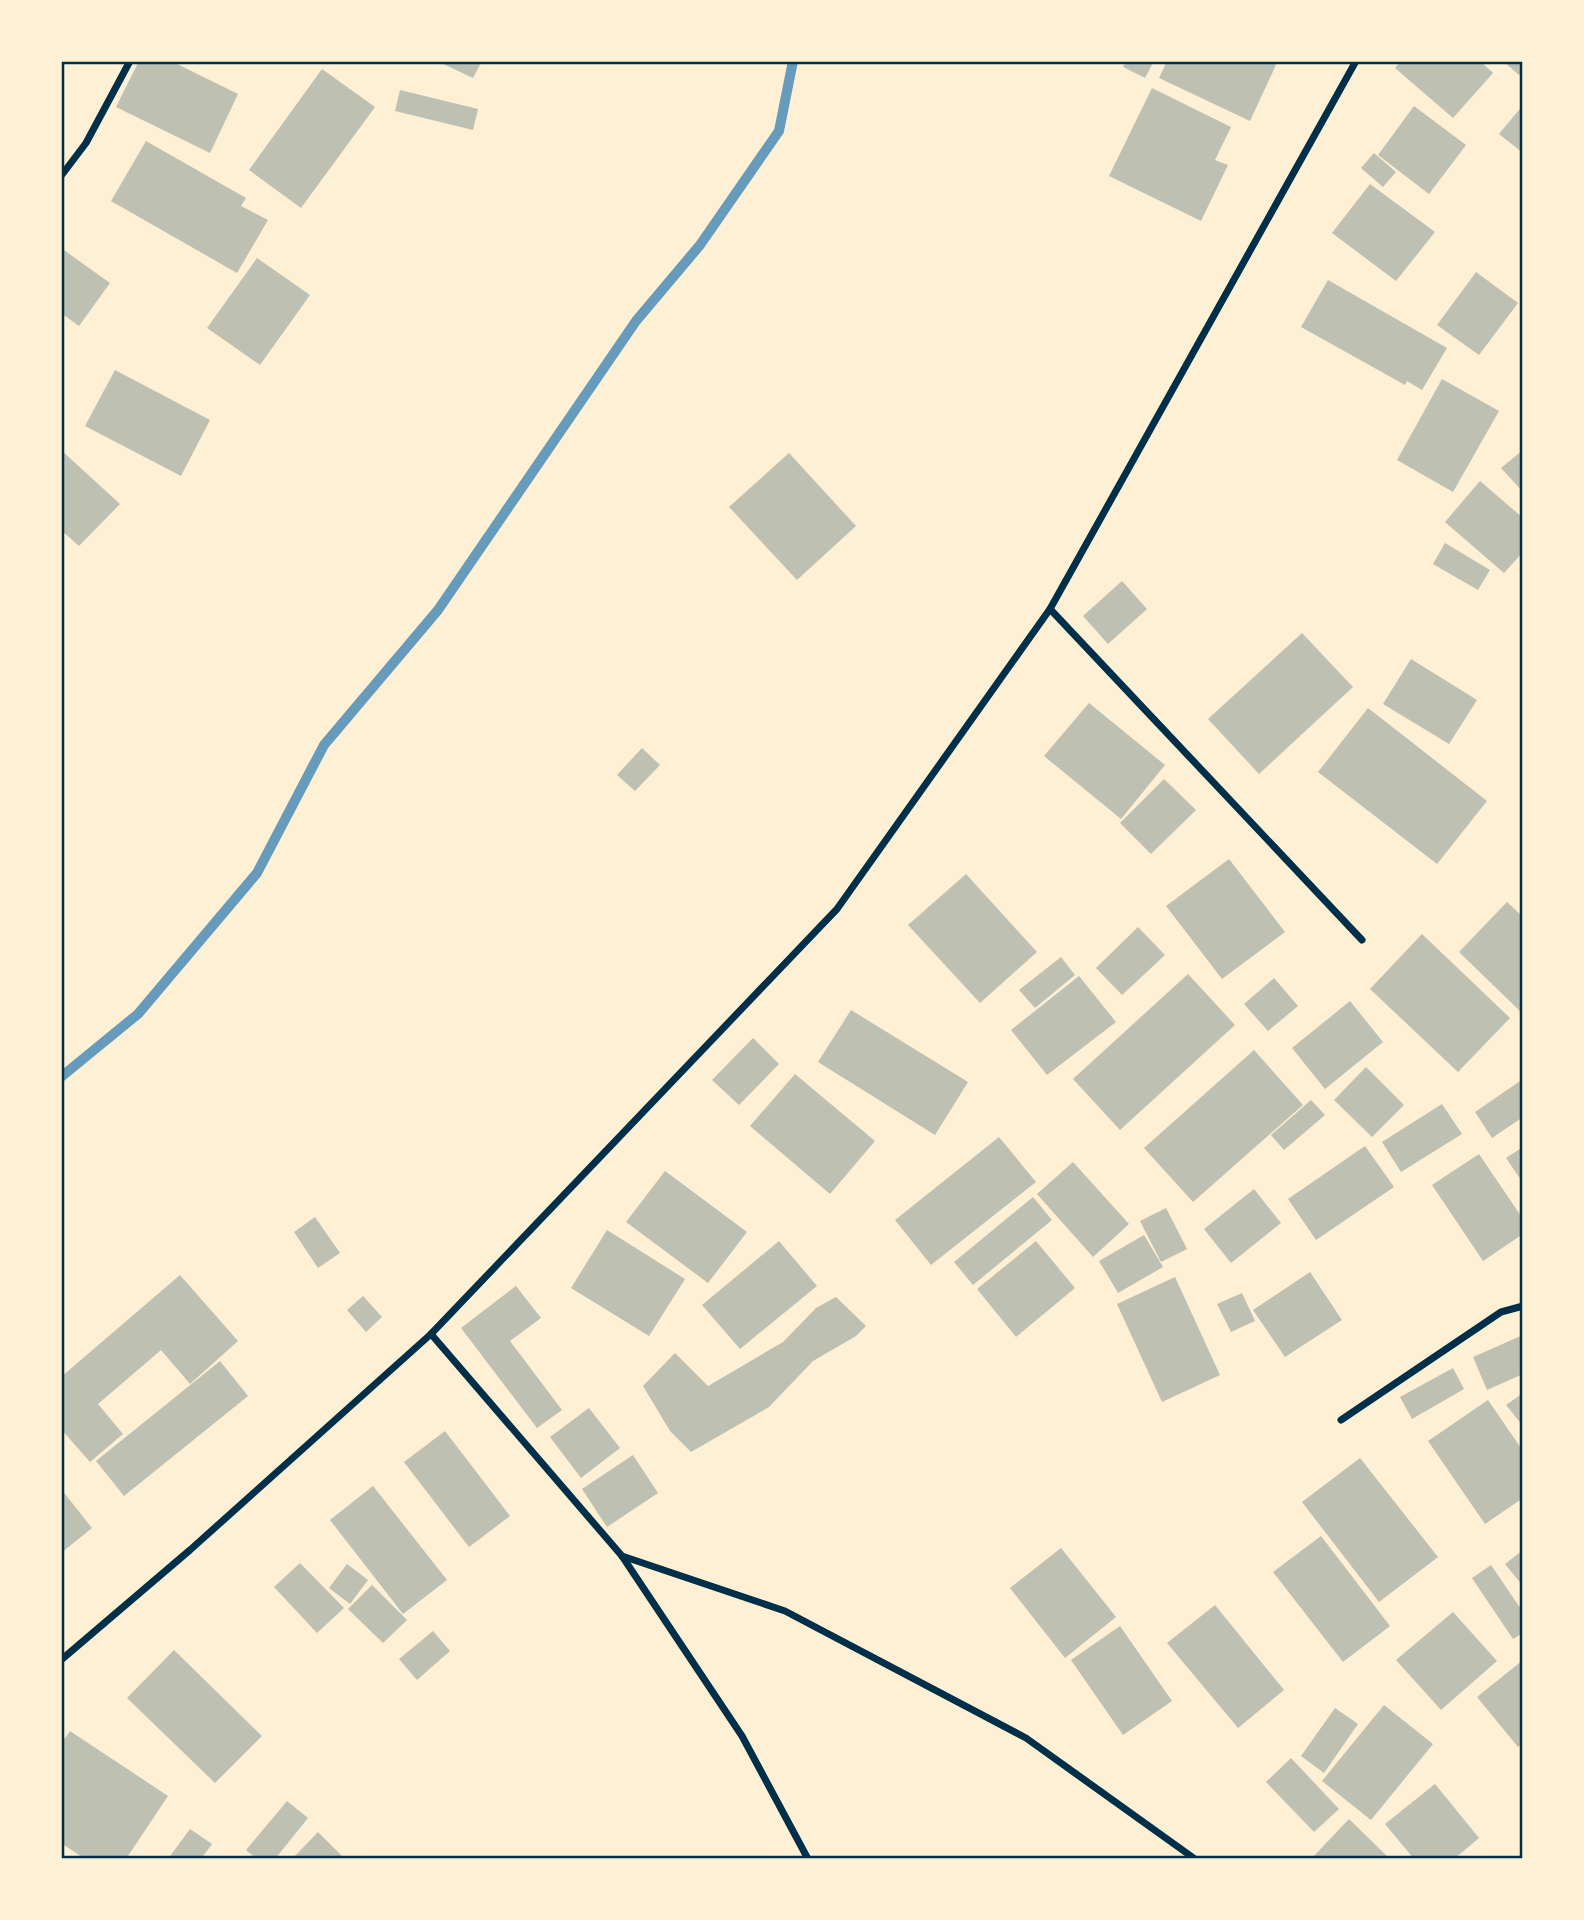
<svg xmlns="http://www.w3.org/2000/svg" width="1584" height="1920" viewBox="0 0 1584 1920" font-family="'Work Sans',sans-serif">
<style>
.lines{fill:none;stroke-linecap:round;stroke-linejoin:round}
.stream{stroke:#669bbc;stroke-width:10}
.building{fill:#bec0b2}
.minor{stroke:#003049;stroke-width:7}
.neatline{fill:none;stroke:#003049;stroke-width:2.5}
</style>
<rect width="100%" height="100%" fill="#fdf0d5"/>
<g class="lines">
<polyline class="stream" points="61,1077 138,1014 257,873 324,745 438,610 636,321 700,245 779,131 793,61"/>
</g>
<g class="building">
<polygon points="139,61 171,61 238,94 210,153 116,107"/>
<polygon points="437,61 482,61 473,78"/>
<polygon points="1126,61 1154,61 1145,78 1123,67"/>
<polygon points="1167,61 1268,61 1276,65 1250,121 1159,78"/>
<polygon points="1401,61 1480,61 1493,73 1453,118 1395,68"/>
<polygon points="1503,61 1523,61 1523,70 1519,75"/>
<polygon points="322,69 375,107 301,208 249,170"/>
<polygon points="1152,88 1231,127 1215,160 1228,165 1201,221 1109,176"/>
<polygon points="400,90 478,109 473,130 395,111"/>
<polygon points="1523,105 1523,153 1499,134"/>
<polygon points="1414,106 1466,145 1429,194 1378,155"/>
<polygon points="146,141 246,198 241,206 268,220 237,273 111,201"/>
<polygon points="1374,153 1396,172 1383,187 1361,168"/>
<polygon points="1370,184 1435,232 1396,281 1332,233"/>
<polygon points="61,248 110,283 79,326 61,313"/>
<polygon points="257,258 310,295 260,365 207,328"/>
<polygon points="1476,272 1518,303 1479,355 1437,325"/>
<polygon points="1328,280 1447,348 1422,390 1407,381 1405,385 1301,327"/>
<polygon points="115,370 210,420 181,476 85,426"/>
<polygon points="1442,379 1499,411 1453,492 1397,460"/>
<polygon points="61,450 120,504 79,546 61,530"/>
<polygon points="1523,450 1523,492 1501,468"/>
<polygon points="789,453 856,526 797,580 729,507"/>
<polygon points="1480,481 1523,518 1523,552 1504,573 1445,522"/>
<polygon points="1445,543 1490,570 1478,590 1433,564"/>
<polygon points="1122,581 1147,609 1108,644 1083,616"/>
<polygon points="1302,633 1353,687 1259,774 1208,719"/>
<polygon points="1411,659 1477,700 1449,744 1383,704"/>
<polygon points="1089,703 1165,765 1121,819 1044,756"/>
<polygon points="1368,708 1487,801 1437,864 1318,772"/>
<polygon points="642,748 660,765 635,791 617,775"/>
<polygon points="1164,779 1196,810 1151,854 1120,823"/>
<polygon points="1229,859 1285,932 1222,979 1166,906"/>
<polygon points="966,874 1037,952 980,1003 908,925"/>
<polygon points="1507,902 1523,917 1523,1014 1459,952"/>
<polygon points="1138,927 1165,955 1122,995 1096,968"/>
<polygon points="1422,934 1510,1018 1458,1072 1370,989"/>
<polygon points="1061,957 1075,975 1035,1008 1019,990"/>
<polygon points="1188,974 1235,1025 1120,1130 1073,1079"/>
<polygon points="1079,976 1116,1022 1047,1075 1011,1030"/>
<polygon points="1274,978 1298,1006 1268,1031 1244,1004"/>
<polygon points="1350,1001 1383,1042 1325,1089 1292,1048"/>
<polygon points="851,1010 968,1082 935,1135 818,1062"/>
<polygon points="753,1038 779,1064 739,1105 712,1080"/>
<polygon points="1254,1050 1303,1105 1193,1202 1144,1148"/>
<polygon points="1366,1067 1404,1105 1372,1137 1334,1100"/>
<polygon points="795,1074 875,1141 830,1194 750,1126"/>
<polygon points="1523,1079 1523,1117 1492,1138 1475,1112"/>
<polygon points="1311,1100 1325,1115 1284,1150 1271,1135"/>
<polygon points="1442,1104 1462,1134 1401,1172 1382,1142"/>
<polygon points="999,1137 1036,1182 931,1265 895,1220"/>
<polygon points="1365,1146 1394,1187 1316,1240 1288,1199"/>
<polygon points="1523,1147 1523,1183 1506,1158"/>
<polygon points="1479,1154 1523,1219 1523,1234 1483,1261 1432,1185"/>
<polygon points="1073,1162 1129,1224 1093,1257 1037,1194"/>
<polygon points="665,1171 747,1232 708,1283 626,1222"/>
<polygon points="1254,1189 1281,1223 1231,1263 1204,1229"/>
<polygon points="1033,1197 1052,1220 973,1285 954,1262"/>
<polygon points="1166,1208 1187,1249 1161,1262 1140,1221"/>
<polygon points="315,1217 340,1253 318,1268 294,1232"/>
<polygon points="607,1230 685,1279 649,1336 571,1288"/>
<polygon points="1144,1235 1163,1267 1118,1293 1099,1261"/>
<polygon points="779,1241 817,1286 740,1349 702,1305"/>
<polygon points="1036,1241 1075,1288 1016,1337 977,1289"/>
<polygon points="1310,1272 1342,1320 1285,1357 1253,1310"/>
<polygon points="180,1275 238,1341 190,1384 161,1350 98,1404 123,1434 90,1462 61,1429 61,1377"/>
<polygon points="1175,1277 1220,1375 1162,1402 1117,1304"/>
<polygon points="516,1286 541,1318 510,1341 562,1410 537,1428 461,1328"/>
<polygon points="1242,1293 1255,1321 1231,1332 1217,1304"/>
<polygon points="363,1296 382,1317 366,1332 347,1310"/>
<polygon points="836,1297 866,1326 856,1336 813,1361 769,1407 691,1452 670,1431 643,1386 675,1353 708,1386 783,1342 816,1308"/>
<polygon points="1523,1335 1523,1374 1487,1390 1473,1357"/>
<polygon points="220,1361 248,1396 124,1496 96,1461"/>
<polygon points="1453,1368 1464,1389 1412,1419 1400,1397"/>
<polygon points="1523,1393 1523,1426 1506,1405"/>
<polygon points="1488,1400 1523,1451 1523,1498 1485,1524 1428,1441"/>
<polygon points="589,1408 620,1448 581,1478 550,1437"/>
<polygon points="445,1431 510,1516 469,1547 404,1462"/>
<polygon points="633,1455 658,1493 607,1527 582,1489"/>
<polygon points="1360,1458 1438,1557 1379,1602 1302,1502"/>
<polygon points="373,1486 447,1580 403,1614 330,1520"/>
<polygon points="61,1489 92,1528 61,1553"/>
<polygon points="1321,1536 1390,1626 1343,1662 1273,1572"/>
<polygon points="1061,1548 1116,1617 1065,1658 1010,1588"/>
<polygon points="1523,1550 1523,1586 1505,1564"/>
<polygon points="300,1563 344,1608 317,1633 274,1587"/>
<polygon points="347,1564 368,1580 350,1604 329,1588"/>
<polygon points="1491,1565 1523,1612 1523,1633 1513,1639 1472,1578"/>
<polygon points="372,1585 407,1620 383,1643 348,1609"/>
<polygon points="1215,1605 1284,1690 1238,1728 1167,1643"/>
<polygon points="1453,1612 1497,1661 1441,1710 1396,1660"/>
<polygon points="1120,1626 1172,1701 1123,1735 1071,1660"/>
<polygon points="433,1631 450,1651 417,1680 399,1659"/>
<polygon points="174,1650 262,1736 215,1783 127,1698"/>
<polygon points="1523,1660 1523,1743 1518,1747 1477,1697"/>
<polygon points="1384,1705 1433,1744 1371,1820 1322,1781"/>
<polygon points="1335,1708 1358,1724 1324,1773 1301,1756"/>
<polygon points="70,1731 168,1796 126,1859 85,1859 61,1843 61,1744"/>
<polygon points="1291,1758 1339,1809 1314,1832 1266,1782"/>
<polygon points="1435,1784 1479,1838 1454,1859 1414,1859 1385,1824"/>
<polygon points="287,1801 308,1818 275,1859 257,1859 246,1850"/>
<polygon points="1349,1819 1390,1859 1311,1859"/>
<polygon points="190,1829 212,1844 201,1859 168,1859"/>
<polygon points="318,1832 345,1859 292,1859"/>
</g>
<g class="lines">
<g class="minor">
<polyline points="61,176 86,143 130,61"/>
<polyline points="1050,609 1362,940"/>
<polyline points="431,1334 622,1556 742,1736 808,1859"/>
<polyline points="1341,1420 1501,1312 1523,1306"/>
<polyline points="622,1556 785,1611 1026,1738 1195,1859"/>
<polyline points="61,1660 190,1550 431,1334 837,909 1050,609 1356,61"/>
</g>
</g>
<rect width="1584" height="1920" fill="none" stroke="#fdf0d5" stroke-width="126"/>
<rect x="63" y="63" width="1458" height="1794" class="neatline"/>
</svg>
